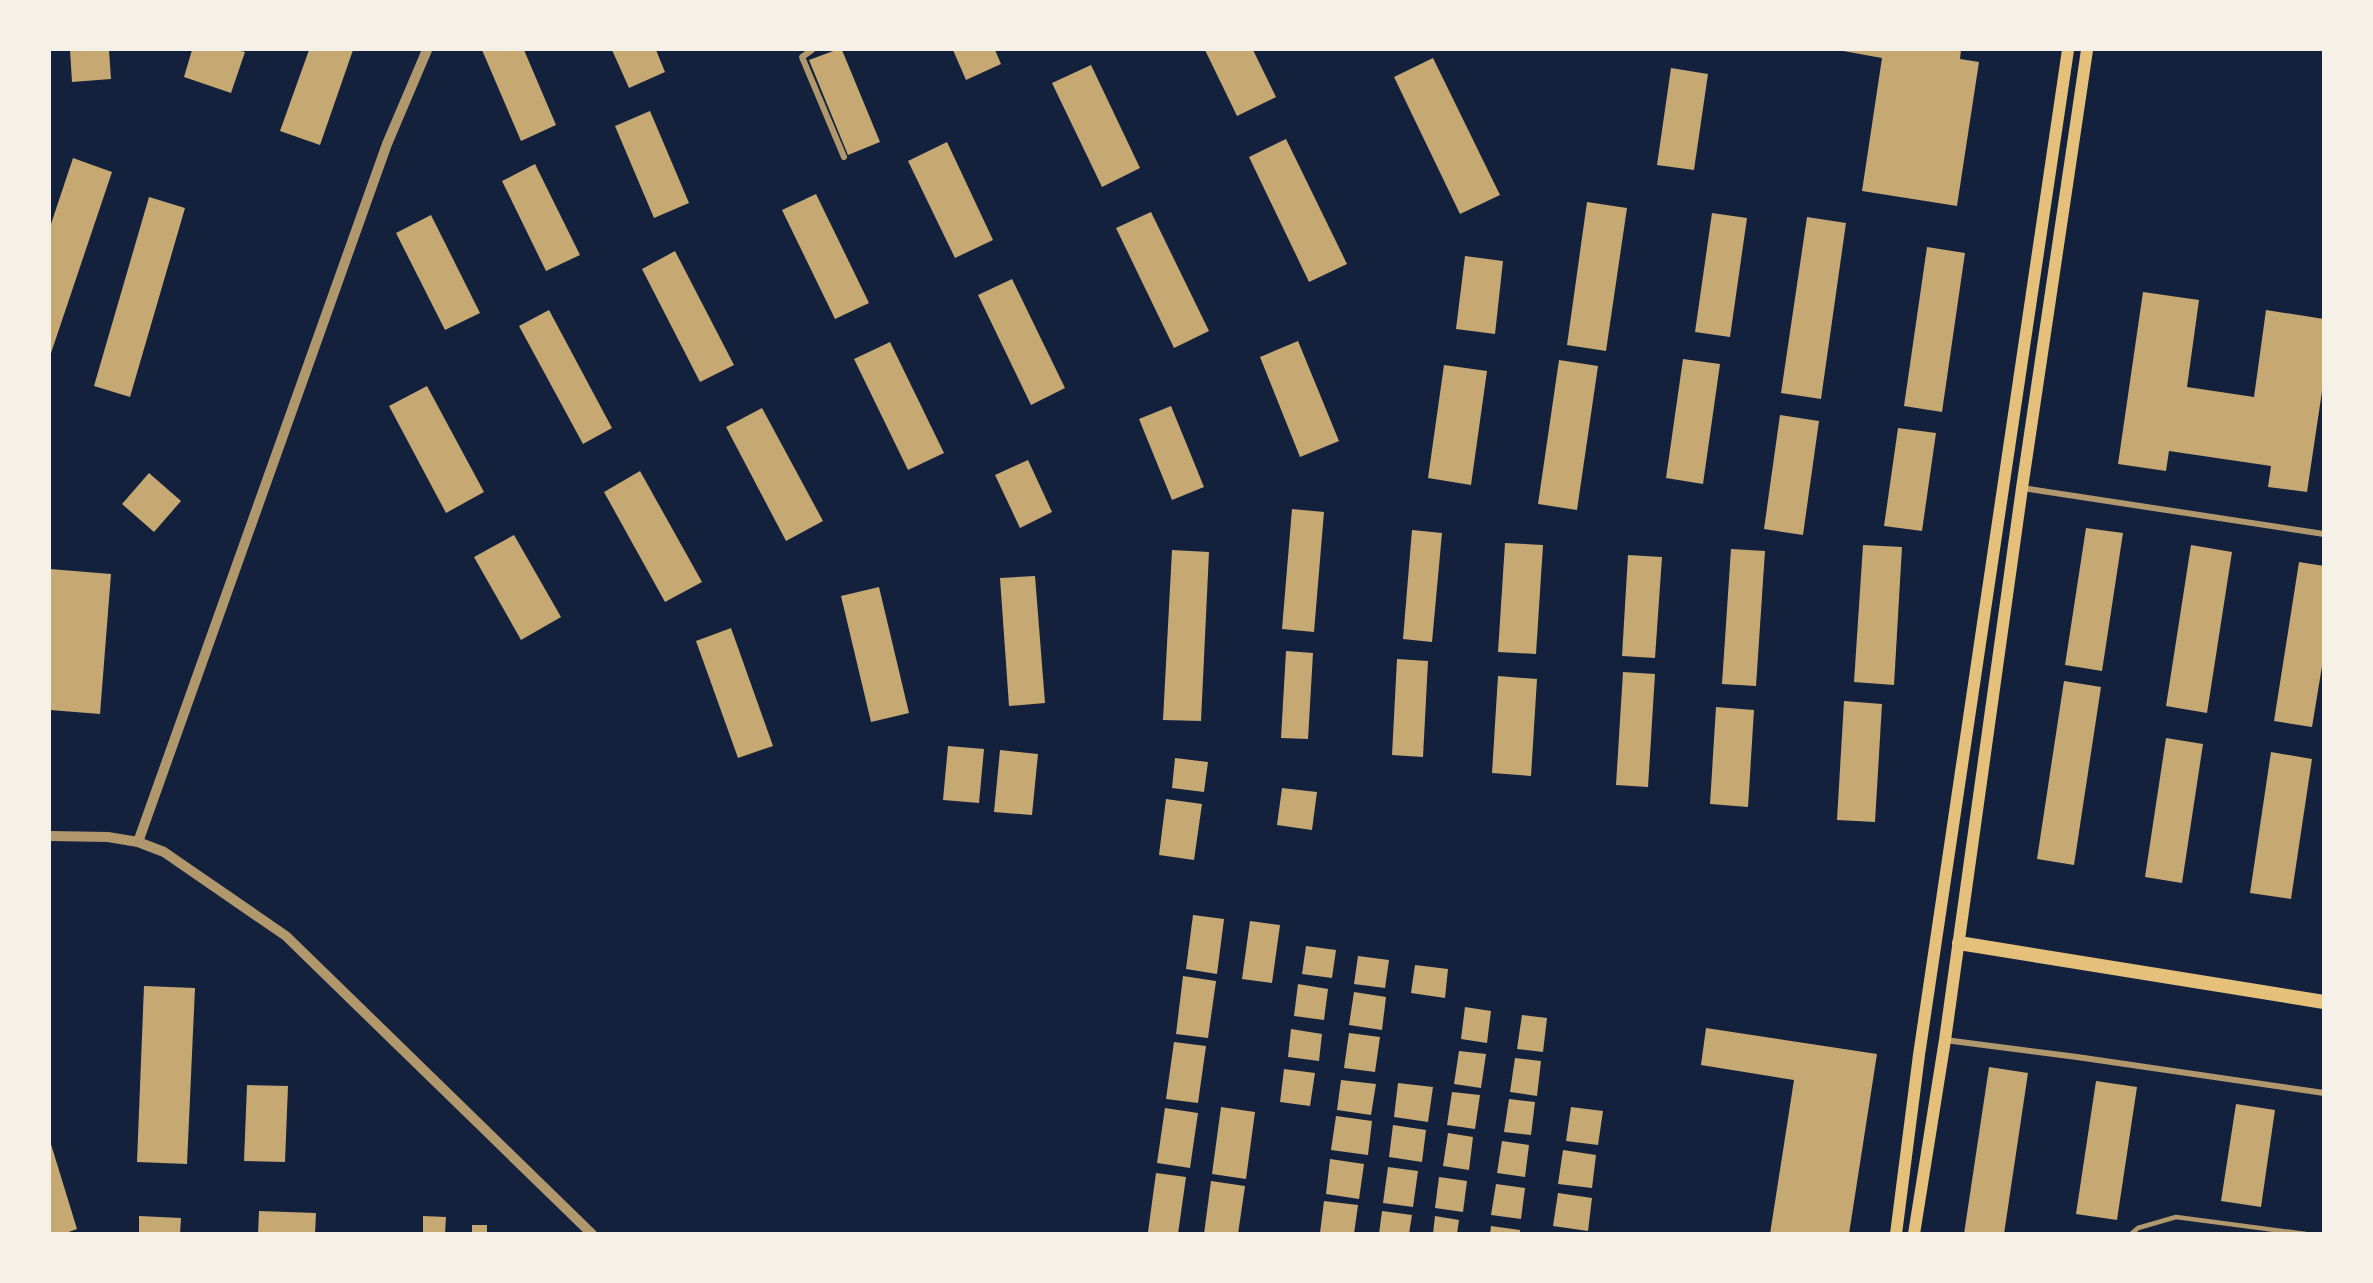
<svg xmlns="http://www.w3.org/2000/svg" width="2373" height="1283" viewBox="0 0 2373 1283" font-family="'PT Sans Narrow',sans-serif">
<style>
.building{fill:#c6a872}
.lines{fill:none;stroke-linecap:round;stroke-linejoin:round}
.service{stroke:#b1986c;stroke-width:4.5}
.minor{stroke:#b1986c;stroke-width:6}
.tertiary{stroke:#b1986c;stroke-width:10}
.secondary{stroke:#e5c07b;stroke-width:12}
.primary{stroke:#e5c07b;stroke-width:14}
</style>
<rect width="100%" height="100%" fill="#14213d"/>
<g class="building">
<polygon points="70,50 109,50 111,79 72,82"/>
<polygon points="192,50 237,50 245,52 231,93 184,77"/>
<polygon points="309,50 353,50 320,145 280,131"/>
<polygon points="482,50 524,50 556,125 521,141"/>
<polygon points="612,50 656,50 665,72 629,88"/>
<polygon points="836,50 842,50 880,142 848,155 809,60"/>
<polygon points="953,50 995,50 1001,64 966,80"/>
<polygon points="1205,50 1253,50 1276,97 1237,116"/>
<polygon points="1838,50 1961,50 1960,59 1979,62 1957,206 1862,191 1882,58"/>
<polygon points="1433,58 1500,195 1460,214 1394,77"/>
<polygon points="1091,65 1140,168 1102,187 1052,83"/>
<polygon points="1671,68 1708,74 1694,170 1657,165"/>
<polygon points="650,111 689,203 654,218 615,126"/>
<polygon points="1286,139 1347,264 1309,282 1249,157"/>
<polygon points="947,142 993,240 955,258 908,161"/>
<polygon points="73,158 112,172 50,356 50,227"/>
<polygon points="535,164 580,255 546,271 502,181"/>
<polygon points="816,194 869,303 835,319 782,210"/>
<polygon points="149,197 185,208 130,397 94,386"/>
<polygon points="1587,202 1627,208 1606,351 1567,345"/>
<polygon points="1151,212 1209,331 1174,348 1116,228"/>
<polygon points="1712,213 1747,218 1730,337 1695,332"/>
<polygon points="431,215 480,313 445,330 396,233"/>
<polygon points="1807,217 1846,223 1821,399 1781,393"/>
<polygon points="1927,247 1965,253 1942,412 1904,406"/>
<polygon points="675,251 734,365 700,382 642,269"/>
<polygon points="1465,256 1503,261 1495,334 1456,329"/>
<polygon points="1012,279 1065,388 1031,405 978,295"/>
<polygon points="2143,292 2199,300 2187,387 2254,397 2266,310 2324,319 2324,378 2307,492 2268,487 2271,466 2169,451 2166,471 2118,464"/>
<polygon points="549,310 612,428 583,444 519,326"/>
<polygon points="1298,341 1339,441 1300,457 1260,357"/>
<polygon points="890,342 944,453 908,470 854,359"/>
<polygon points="1683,359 1720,364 1703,484 1666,478"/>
<polygon points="1559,360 1598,366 1577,510 1538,504"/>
<polygon points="1444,365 1487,371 1471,485 1428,478"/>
<polygon points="427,386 484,492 446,513 389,406"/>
<polygon points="1171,406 1204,487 1172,500 1139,419"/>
<polygon points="762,408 823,521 786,541 726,427"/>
<polygon points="1780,415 1819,421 1803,535 1764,529"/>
<polygon points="1898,428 1936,433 1922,531 1884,526"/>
<polygon points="1028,460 1052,512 1020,528 995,475"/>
<polygon points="640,471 702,582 665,602 604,492"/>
<polygon points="149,473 181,501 154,532 122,504"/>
<polygon points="1292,509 1324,512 1314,632 1282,629"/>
<polygon points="2086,528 2123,533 2102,671 2065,665"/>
<polygon points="1412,530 1442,533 1432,642 1403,639"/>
<polygon points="514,535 561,617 521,640 474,557"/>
<polygon points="1505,543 1543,545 1536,654 1498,652"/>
<polygon points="1863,545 1902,547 1894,685 1854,682"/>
<polygon points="2191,545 2232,552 2207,713 2166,706"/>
<polygon points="1731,549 1765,551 1756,686 1722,684"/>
<polygon points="1172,550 1209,552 1201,721 1163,720"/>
<polygon points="1628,555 1662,557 1655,658 1622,656"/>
<polygon points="2299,562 2324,566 2324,654 2312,727 2274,721"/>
<polygon points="50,569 111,574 100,714 50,710"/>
<polygon points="1035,576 1045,703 1009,706 1000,578"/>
<polygon points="879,587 909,713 871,722 841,596"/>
<polygon points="731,628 773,746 738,758 696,641"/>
<polygon points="1286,651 1313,653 1308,739 1281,738"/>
<polygon points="1397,659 1428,661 1423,757 1392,755"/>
<polygon points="1623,672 1655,674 1648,787 1616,785"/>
<polygon points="1498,676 1537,679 1531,776 1492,773"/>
<polygon points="2064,681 2101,687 2074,865 2037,859"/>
<polygon points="1844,701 1882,704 1875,822 1837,820"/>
<polygon points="1716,707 1754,710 1748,807 1710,804"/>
<polygon points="2166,738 2203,744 2182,883 2145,877"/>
<polygon points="948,746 984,749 979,803 943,800"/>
<polygon points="1000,750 1038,754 1032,815 994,812"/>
<polygon points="2271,752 2312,759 2291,899 2250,893"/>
<polygon points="1175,758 1208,762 1204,792 1172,788"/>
<polygon points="1282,788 1317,792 1312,830 1277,825"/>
<polygon points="1166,799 1202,804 1194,860 1159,855"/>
<polygon points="1193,915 1224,919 1217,974 1186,969"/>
<polygon points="1250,921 1280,925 1272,983 1242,979"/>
<polygon points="1306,946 1336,950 1332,978 1302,974"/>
<polygon points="1358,956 1389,960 1385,988 1354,984"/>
<polygon points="1415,965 1448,969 1445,998 1411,993"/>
<polygon points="1183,976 1216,981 1208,1038 1176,1034"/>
<polygon points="1298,984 1328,989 1324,1020 1294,1016"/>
<polygon points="144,986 195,988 187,1164 137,1162"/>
<polygon points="1354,992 1386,997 1382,1030 1349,1025"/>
<polygon points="1465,1007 1491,1011 1487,1043 1461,1039"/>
<polygon points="1522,1015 1547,1018 1543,1052 1517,1049"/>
<polygon points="1706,1028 1877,1054 1849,1234 1770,1234 1794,1080 1701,1065"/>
<polygon points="1291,1029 1322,1034 1319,1061 1288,1057"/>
<polygon points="1349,1033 1380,1037 1375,1072 1344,1068"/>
<polygon points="1174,1042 1206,1046 1198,1103 1166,1099"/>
<polygon points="1459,1051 1486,1054 1481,1088 1454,1084"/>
<polygon points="1515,1058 1541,1061 1537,1096 1510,1092"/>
<polygon points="1989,1067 2028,1073 2004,1234 1964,1234"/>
<polygon points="1284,1069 1315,1073 1310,1106 1280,1102"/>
<polygon points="1341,1080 1376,1084 1371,1115 1337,1110"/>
<polygon points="2096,1081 2137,1087 2117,1220 2076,1214"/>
<polygon points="1398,1083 1433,1087 1428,1122 1394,1117"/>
<polygon points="247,1085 288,1086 285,1162 244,1161"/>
<polygon points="1452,1092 1480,1095 1475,1129 1447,1125"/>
<polygon points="1509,1099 1535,1102 1531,1135 1504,1132"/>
<polygon points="2236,1104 2275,1110 2261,1207 2221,1201"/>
<polygon points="1221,1107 1255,1112 1246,1179 1212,1174"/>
<polygon points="1571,1107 1603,1111 1598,1145 1566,1141"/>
<polygon points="1165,1108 1198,1113 1190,1168 1157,1163"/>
<polygon points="1336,1116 1372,1121 1368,1155 1331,1150"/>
<polygon points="1393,1125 1426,1130 1422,1162 1389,1157"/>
<polygon points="1448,1133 1473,1137 1469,1170 1443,1166"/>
<polygon points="50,1141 77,1229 63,1234 50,1234"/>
<polygon points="1502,1141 1529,1145 1525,1177 1497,1173"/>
<polygon points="1563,1150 1596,1155 1592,1188 1558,1184"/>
<polygon points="1330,1159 1364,1164 1359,1199 1326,1194"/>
<polygon points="1388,1167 1418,1171 1413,1207 1383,1203"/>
<polygon points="1156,1173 1186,1177 1178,1234 1148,1232"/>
<polygon points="1439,1177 1467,1181 1463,1212 1435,1208"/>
<polygon points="1211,1181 1245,1186 1238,1234 1204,1234"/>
<polygon points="1496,1184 1525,1188 1521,1219 1491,1215"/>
<polygon points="1558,1193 1592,1198 1588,1231 1553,1226"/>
<polygon points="1324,1201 1358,1205 1354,1234 1320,1233"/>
<polygon points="259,1211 316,1213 315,1234 258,1234"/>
<polygon points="1382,1211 1412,1215 1409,1234 1379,1234"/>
<polygon points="139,1216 181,1218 180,1234 139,1234"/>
<polygon points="423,1216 446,1217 445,1234 423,1234"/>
<polygon points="1435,1216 1459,1220 1457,1234 1433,1234"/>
<rect x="472" y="1225" width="15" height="9"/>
<polygon points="1491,1226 1520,1230 1520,1234 1490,1234"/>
</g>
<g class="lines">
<polyline class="service" points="2131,1234 2138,1228 2176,1217 2306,1234"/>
<g class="minor">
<polyline points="812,50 802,57 844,157"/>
<polyline points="2022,488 2324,534"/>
<polyline points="1945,1040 2077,1057 2324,1093"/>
</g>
<g class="tertiary">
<polyline points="50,836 108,837 138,842 164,852 286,936 592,1234"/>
<polyline points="138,842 387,144 427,50"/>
</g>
<g class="secondary">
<polyline points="1896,1234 1919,1055 2068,50"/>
<polyline points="1914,1234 1945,1040 2022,488 2087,50"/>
</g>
<polyline class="primary" points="1959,943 2324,1002"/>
</g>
<rect width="2373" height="1283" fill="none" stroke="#f6f1e7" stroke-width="102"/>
</svg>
